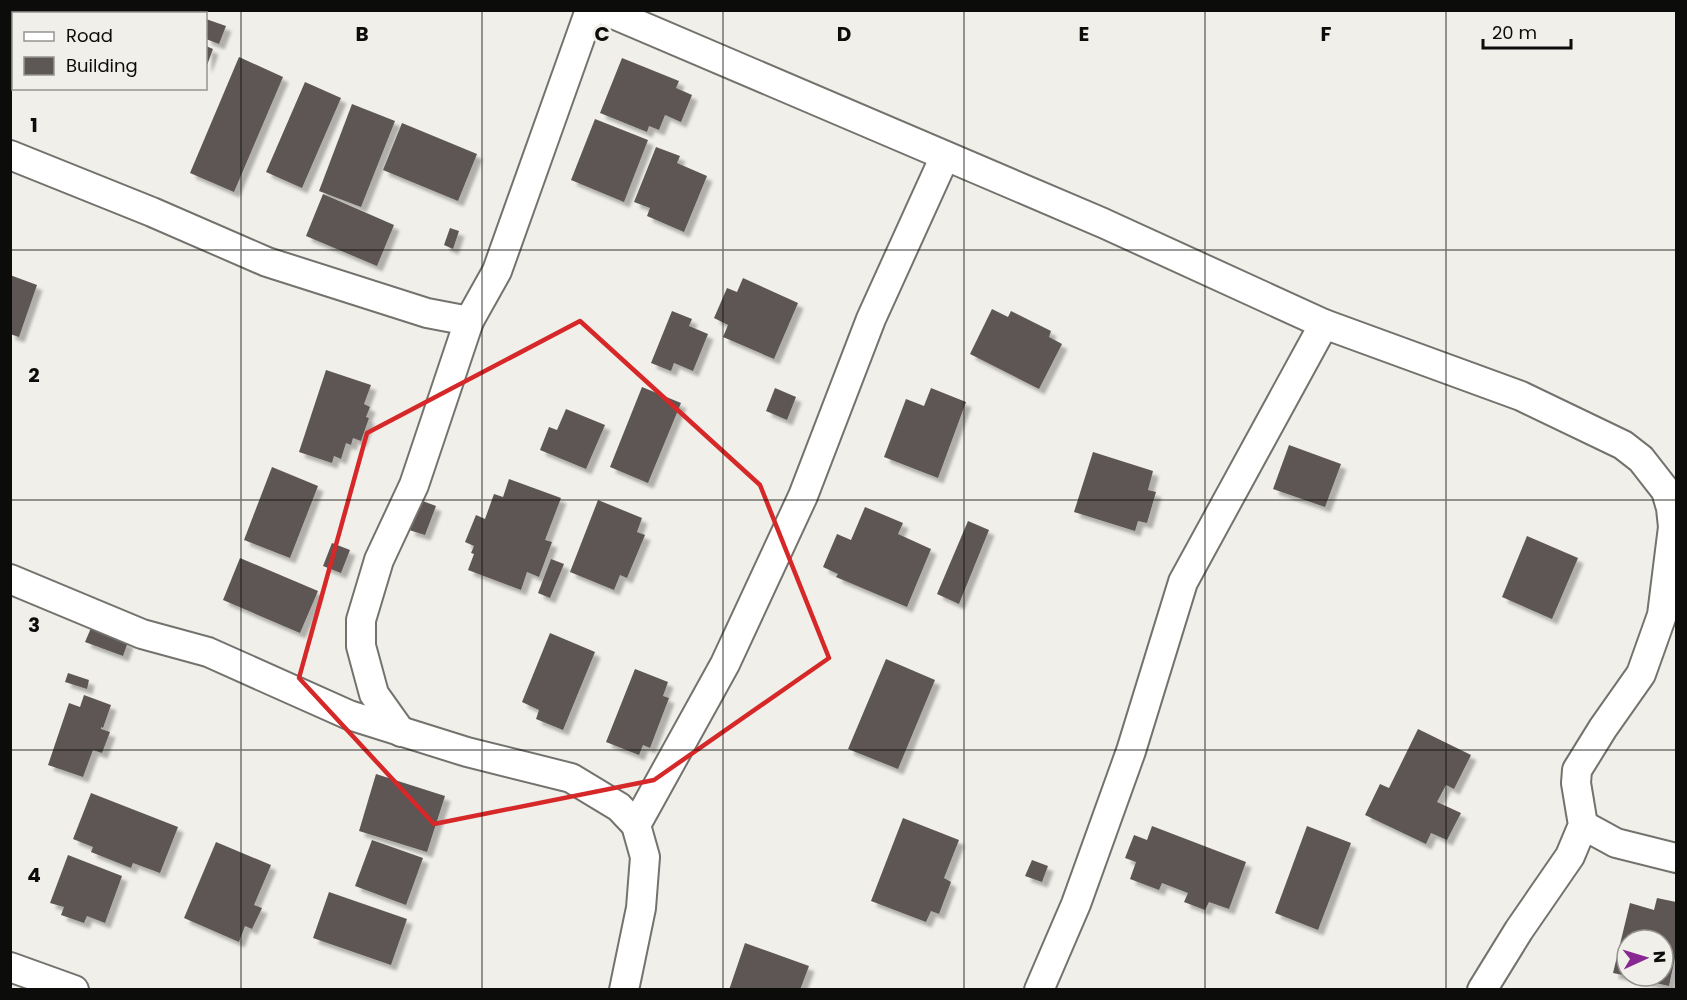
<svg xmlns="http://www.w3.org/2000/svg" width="1687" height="1000" viewBox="0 0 1687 1000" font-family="Poppins,sans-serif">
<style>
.building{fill:#5d5755;filter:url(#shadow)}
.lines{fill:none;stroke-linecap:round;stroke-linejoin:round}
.minor-casing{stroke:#73726c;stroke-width:32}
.minor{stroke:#fff;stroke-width:28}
.marked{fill:none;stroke:#d62828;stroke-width:4.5;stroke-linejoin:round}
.grid{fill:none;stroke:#0c0c0a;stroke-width:1.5;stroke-opacity:0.55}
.grid-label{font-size:20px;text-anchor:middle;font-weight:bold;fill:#0c0c0a;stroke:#f0efe9;stroke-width:6;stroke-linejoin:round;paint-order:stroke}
</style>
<defs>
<filter id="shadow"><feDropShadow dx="5.5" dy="5.5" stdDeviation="1.5" flood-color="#0004"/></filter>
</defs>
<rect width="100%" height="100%" fill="#f0efe9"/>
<g class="building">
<polygon points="18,10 91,10 90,14 17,14"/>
<polygon points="151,10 197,10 196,14 150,14"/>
<polygon points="206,19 226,26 219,44 206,39"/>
<polygon points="206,46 213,49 206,68"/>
<polygon points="239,57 283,77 234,192 190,173"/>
<polygon points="622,58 679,81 676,88 692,95 681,122 665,115 659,130 649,126 647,132 600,113"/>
<polygon points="305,82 341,98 302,188 266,172"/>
<polygon points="352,104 395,121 361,207 319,191"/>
<polygon points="595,119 648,140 624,202 571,180"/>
<polygon points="402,123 477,154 458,201 383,170"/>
<polygon points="656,147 680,156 677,163 707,176 684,232 647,216 650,208 634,202"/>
<polygon points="323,194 394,225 377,266 306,236"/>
<polygon points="450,228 459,231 453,249 444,245"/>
<polygon points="10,275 37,285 19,337 10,334"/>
<polygon points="743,278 798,303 774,359 723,337 728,325 714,318 727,288 737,292"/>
<polygon points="992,309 1008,317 1011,311 1051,331 1049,337 1062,344 1039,389 970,354"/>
<polygon points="672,311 692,319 689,326 708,334 693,371 674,363 671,371 651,363"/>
<polygon points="326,370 371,385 364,404 370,407 366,417 369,418 361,441 353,438 351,445 346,443 341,459 334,456 332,463 299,452"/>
<polygon points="642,387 681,403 648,483 610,467"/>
<polygon points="775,388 796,397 787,420 766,411"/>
<polygon points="931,388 966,402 938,478 884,457 906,399 924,406"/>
<polygon points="566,409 605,425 586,469 540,450 549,427 557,430"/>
<polygon points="1289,445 1341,464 1325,507 1273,489"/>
<polygon points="1093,452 1153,471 1148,490 1156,492 1147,523 1138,521 1135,531 1074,512"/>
<polygon points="272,467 318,486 290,558 244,540"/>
<polygon points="509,479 561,498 545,540 552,542 539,577 527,572 521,590 468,570 474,554 471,553 474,546 465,542 476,515 485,519 494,494 503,497"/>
<polygon points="420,500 436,506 425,535 409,530"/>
<polygon points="598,500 642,518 637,532 645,535 627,578 620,575 614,590 570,572"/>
<polygon points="865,507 903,523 898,534 931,549 907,607 836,577 838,574 823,567 837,534 851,540"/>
<polygon points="968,521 989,530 959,604 937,594"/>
<polygon points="1527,536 1578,558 1552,619 1502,597"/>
<polygon points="332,543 350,550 341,573 323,566"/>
<polygon points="240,558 318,591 300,633 223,600"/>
<polygon points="551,559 564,564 550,598 538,593"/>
<polygon points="91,628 128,642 123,656 85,642"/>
<polygon points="550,633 595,652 563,730 536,719 539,710 522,702"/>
<polygon points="886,659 935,680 898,769 848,749"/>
<polygon points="635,669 668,682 663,696 669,698 650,748 643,745 639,755 606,742"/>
<polygon points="68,673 89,680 87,689 65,682"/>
<polygon points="84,695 111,705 103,728 101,727 101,729 110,732 102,753 93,750 83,777 48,765 69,703 80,707"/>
<polygon points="1418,729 1471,755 1454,789 1446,785 1437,802 1461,813 1447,840 1431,833 1426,844 1365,815 1380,784 1389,788"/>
<polygon points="376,774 445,796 427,852 359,831"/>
<polygon points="91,793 178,827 160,873 133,863 131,868 91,852 93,847 73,839"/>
<polygon points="903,818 959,840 944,878 951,882 939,914 931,911 926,922 871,901"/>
<polygon points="1152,826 1246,862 1229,909 1209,902 1205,910 1184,902 1188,893 1162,883 1159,890 1130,879 1136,862 1125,858 1134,835 1147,840"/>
<polygon points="1307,826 1351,843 1318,930 1275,913"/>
<polygon points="372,840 423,858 406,905 355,886"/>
<polygon points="216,842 271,865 254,905 262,908 252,929 245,926 239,942 184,918"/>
<polygon points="68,855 122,876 105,923 87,916 84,923 61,915 64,907 50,903"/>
<polygon points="1032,860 1048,866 1042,882 1025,876"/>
<polygon points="329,892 407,919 391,965 313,938"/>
<polygon points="1657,898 1676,902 1676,953 1669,986 1629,977 1663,976 1663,940 1627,940 1627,976 1613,973 1630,903 1654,910"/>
<polygon points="745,943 809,966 800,990 729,990"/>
</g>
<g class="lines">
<defs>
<g id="minor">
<polyline points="604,10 1103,223 1324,324 1521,396 1623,445 1641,459 1666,491 1671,508 1673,527 1662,615 1641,674 1603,728 1577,770 1576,783 1583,825 1570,856 1519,930 1482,990"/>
<polyline points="10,155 152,212 267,262 427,313 469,321 497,271 590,10"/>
<polyline points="10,579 142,634 208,652 349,715 467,752 571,778 619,807 636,825 645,857 641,908 624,990"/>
<polyline points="401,732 374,694 361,646 361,620 379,560 414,485 469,321"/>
<polyline points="636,825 725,664 803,496 871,319 945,156"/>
<polyline points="1583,825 1616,843 1676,858"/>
<polyline points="10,967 74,990"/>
<polyline points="1039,990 1076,904 1131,751 1183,582 1324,324"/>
</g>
</defs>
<use href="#minor" class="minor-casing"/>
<use href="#minor" class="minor"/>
</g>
<path class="marked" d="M 580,321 L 760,485 L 829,658 L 654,780 L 434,824 L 299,678 L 367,433 Z"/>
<path class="grid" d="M 241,10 L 241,990M 482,10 L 482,990M 723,10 L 723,990M 964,10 L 964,990M 1205,10 L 1205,990M 1446,10 L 1446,990M 10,250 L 1676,250M 10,500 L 1676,500M 10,750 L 1676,750"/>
<g class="grid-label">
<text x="362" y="41">B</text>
<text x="602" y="41">C</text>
<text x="844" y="41">D</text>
<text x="1084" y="41">E</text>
<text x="1326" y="41">F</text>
<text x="34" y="132">1</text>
<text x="34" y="382">2</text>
<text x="34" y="632">3</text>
<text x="34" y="882">4</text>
</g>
<rect width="1687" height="1000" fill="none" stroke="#0c0c0a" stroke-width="24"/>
<rect x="12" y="12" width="195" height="78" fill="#f0efe9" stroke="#959490" stroke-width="1.5"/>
<rect x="24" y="32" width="30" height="9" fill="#ffffff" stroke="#959490" stroke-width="1.5"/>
<text x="66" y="42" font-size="18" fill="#0c0c0a">Road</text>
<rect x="24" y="57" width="30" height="18" fill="#5d5755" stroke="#959490" stroke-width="1.5"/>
<text x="66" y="72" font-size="18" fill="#0c0c0a">Building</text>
<g transform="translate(1645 958) rotate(86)"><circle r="28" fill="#f0efe9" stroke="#959490" stroke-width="1.5"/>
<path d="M0-4.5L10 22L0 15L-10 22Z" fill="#882791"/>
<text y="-9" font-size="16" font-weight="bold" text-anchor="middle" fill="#0c0c0a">N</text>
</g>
<path d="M1483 39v9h88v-9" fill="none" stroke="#0c0c0a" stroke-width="3"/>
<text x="1492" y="39" font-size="18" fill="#0c0c0a" stroke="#f0efe9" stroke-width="4.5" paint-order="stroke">20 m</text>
</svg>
